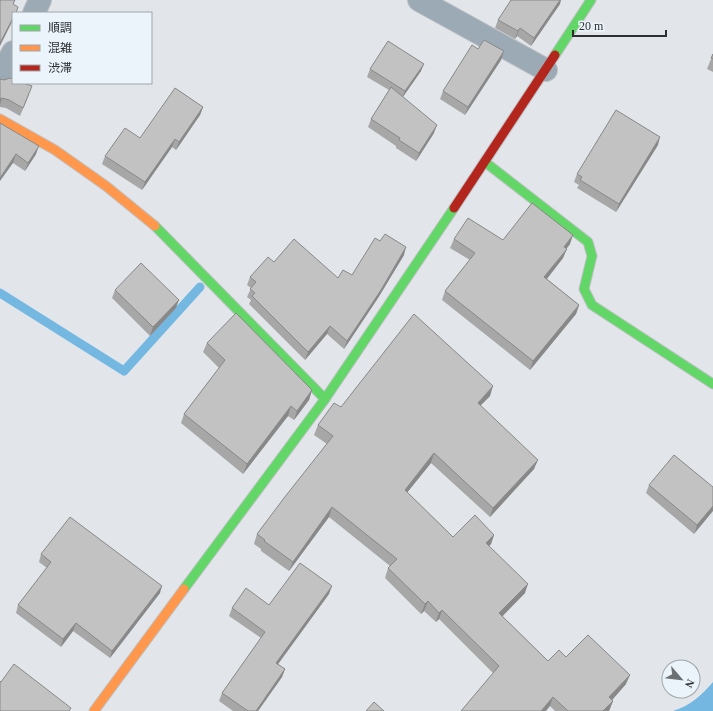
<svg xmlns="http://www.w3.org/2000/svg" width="713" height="711" viewBox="0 0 713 711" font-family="'Times New Roman','Noto Sans JP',serif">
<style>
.water{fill:#74b8e2}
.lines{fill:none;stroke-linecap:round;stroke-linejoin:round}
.stream{stroke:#74b8e2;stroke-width:9}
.street-casing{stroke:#bfc2c5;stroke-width:24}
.fast-casing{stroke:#bfc2c5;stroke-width:11}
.slow-casing{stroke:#bfc2c5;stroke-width:11}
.jam-casing{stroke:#bfc2c5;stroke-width:11}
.street{stroke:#9baab5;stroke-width:22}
.fast{stroke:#63d668;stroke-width:9}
.slow{stroke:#ff974d;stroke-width:9}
.jam{stroke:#b3261e;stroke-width:9}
.wall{fill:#a7a7a7}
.shaded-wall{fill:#888}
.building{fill:#c2c2c2;stroke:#888}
</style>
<rect width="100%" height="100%" fill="#e2e6ea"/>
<path class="water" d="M 713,682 L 713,711 L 673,711 C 690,706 702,695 713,682 Z"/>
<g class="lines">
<polyline class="stream" points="0,293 124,371 200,287"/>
<defs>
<g id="street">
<polyline points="419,0 546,70"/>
<polyline points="34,13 40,0"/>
<polyline points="0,76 13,52"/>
</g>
<g id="fast">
<polyline points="555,55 591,0"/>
<polyline points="485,162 588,242 592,256 584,289 592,305 713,384"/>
<polyline points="155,226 325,399"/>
<polyline points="184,589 325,399 454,208"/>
</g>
<g id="slow">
<polyline points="0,119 55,150 106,186 155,226"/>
<polyline points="94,711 184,589"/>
</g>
<polyline id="jam" points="454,208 555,55"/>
</defs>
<use href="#street" class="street-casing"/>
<use href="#fast" class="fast-casing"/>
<use href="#slow" class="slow-casing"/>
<use href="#jam" class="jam-casing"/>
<use href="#street" class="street"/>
<use href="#fast" class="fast"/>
<use href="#slow" class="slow"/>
<use href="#jam" class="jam"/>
</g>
<g class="wall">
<polygon points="560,4 531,46 517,36 515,39 495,28 498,20"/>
<polygon points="478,49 501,60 465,115 440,99 443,91"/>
<polygon points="713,54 713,72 707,69"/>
<polygon points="370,69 421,71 403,97 434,133 416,161 396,148 396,146 368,127 371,119 389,90 367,77"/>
<polygon points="0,79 29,95 20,116 6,108 0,107"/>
<polygon points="203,107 200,115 176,150 172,147 142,190 102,164 105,156"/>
<polygon points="0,123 36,154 25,171 13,163"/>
<polygon points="658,145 616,212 577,188 579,185 574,182 577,174"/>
<polygon points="454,239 503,240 570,244 566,249 563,258 547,279 579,305 576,314 530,370 442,300 445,291 470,260 450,248"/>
<polygon points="404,255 378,298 344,349 327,334 305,360 249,304 251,300 247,297 251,288 247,285 250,277 274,262 338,278 352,275"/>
<polygon points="115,290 176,308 150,336 112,298"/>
<polygon points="207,343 312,390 309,400 294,420 288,416 243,474 181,423 184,414 219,368 203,352"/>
<polygon points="490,396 480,406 534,469 490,517 431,463 407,492 453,537 494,535 491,544 489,546 525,593 502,616 548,661 566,657 626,684 612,700 613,701 609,711 555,711 550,706 493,673 439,619 436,622 424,611 421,614 385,578 388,568 390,566 329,517 289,571 261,551 261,549 254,544 257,534 327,444 314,435 318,425 341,407"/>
<polygon points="649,485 713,487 694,534 646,493"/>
<polygon points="41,554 160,593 110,658 73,631 61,647 16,613 18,605 47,568 39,562"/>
<polygon points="329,594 278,664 285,669 282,677 258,711 233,711 219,701 222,693 261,638 229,616 232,608 269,605"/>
</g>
<g class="shaded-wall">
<polygon points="560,0 561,0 560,4 531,46 534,38"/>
<polygon points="13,18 13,20 0,46 0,43"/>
<polygon points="520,28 517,36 515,39 518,31"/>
<polygon points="504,51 501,60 465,115 468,107"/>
<polygon points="424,64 421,71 402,98 405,91"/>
<polygon points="2,98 0,105 0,99"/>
<polygon points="203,107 200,115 176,150 179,142"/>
<polygon points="437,125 434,133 416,161 419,153"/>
<polygon points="660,137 658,145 616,212 619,204"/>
<polygon points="175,139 172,147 142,190 145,182"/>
<polygon points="39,146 36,154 25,171 28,163"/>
<polygon points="16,154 13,163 0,181 0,178"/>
<polygon points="573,235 570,244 561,256 564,247"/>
<polygon points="406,247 404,255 378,298 344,349 347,341"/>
<polygon points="567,249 563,258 541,286 544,277"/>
<polygon points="179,300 176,308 150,336 153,327"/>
<polygon points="579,305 576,314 530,370 533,361"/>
<polygon points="330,326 327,334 305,360 308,352"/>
<polygon points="493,386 490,396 474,412 478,403"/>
<polygon points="312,390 309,400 294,420 297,411"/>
<polygon points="291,406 288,416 243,474 247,464"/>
<polygon points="434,453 431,463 402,499 405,490"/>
<polygon points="538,460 534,469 490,517 493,508"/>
<polygon points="713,506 713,511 694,534 697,525"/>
<polygon points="332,507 329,517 289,571 293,562"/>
<polygon points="494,535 491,544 483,552 486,543"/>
<polygon points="528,584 525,593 496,623 499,613"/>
<polygon points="162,586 160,593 110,658 112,651"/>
<polygon points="332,586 329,594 273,671 276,663"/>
<polygon points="428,601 424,611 421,614 425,604"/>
<polygon points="442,610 439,619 436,622 439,613"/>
<polygon points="76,623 73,631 61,647 63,639"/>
<polygon points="285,669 282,677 258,711 256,711"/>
<polygon points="630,675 626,684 606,707 609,697"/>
<polygon points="553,697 550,706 546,711 541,711"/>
<polygon points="613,701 609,711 603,711"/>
</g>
<g class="building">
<polygon points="0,0 15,0 13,4 18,7 16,13 13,13 13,18 0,43"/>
<polygon points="511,0 560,0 534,38 520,28 518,31 498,20"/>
<polygon points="484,40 504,51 468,107 443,91 472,45 478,49"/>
<polygon points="388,41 424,64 405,91 370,69"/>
<polygon points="713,54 713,59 711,58"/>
<polygon points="10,78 13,79 13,83 23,83 32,86 23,108 9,100 2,98 0,99 0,79 4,80"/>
<polygon points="391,87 437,125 419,153 399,140 400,138 371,119"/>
<polygon points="175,88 203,107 179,142 175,139 145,182 105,156 125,128 140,138"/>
<polygon points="616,110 660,137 619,204 580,180 582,177 577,174"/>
<polygon points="0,123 39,146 28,163 16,154 0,178"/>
<polygon points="532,203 573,235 564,247 567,249 544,277 579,305 533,361 445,291 475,253 454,239 468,218 503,240"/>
<polygon points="385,234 406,247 381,290 347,341 330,326 308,352 252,296 255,293 250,289 256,282 250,277 268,257 274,262 294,239 338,278 343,270 352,275 375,238 380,241"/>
<polygon points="141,263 179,300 153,327 115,290"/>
<polygon points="236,313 312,390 297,411 291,406 247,464 184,414 225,360 207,343"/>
<polygon points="414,314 493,386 478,403 538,460 493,508 434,453 405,490 453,537 475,515 494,535 486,543 528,584 499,613 548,661 559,650 566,657 588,635 630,675 609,697 613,701 603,711 568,711 553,697 541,711 461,711 499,666 442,610 439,613 428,601 425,604 388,568 397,559 332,507 293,562 264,541 265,540 257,534 284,498 333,436 318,425 334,403 341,407"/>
<polygon points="674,455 713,487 713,506 697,525 649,485"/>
<polygon points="70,517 162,586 112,651 76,623 63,639 18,605 51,562 41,554"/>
<polygon points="300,563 332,586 276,663 285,669 256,711 248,711 222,693 265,632 232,608 246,588 269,605"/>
<polygon points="14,664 71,708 69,711 0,711 0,681 1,682"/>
<polygon points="374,702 384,711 366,711"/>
</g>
<rect x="12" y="12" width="140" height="72" fill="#ebf4fb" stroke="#9fa6ab"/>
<rect x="20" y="25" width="20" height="6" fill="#63d668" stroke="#9fa6ab"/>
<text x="48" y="32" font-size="12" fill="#2d3033">順調</text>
<rect x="20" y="45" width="20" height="6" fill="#ff974d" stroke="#9fa6ab"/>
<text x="48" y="52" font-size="12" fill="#2d3033">混雑</text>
<rect x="20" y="65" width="20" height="6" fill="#b3261e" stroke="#9fa6ab"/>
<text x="48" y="72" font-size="12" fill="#2d3033">渋滞</text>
<g transform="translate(681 679) rotate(118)"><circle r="19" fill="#ebf4fb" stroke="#9fa6ab"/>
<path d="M0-3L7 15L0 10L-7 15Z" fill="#6c7073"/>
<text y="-6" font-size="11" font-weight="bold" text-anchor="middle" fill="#2d3033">N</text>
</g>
<path d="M573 30v6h93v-6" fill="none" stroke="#2d3033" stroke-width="2"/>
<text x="579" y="30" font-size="12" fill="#2d3033" stroke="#ebf4fb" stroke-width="3" paint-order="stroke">20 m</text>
</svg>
